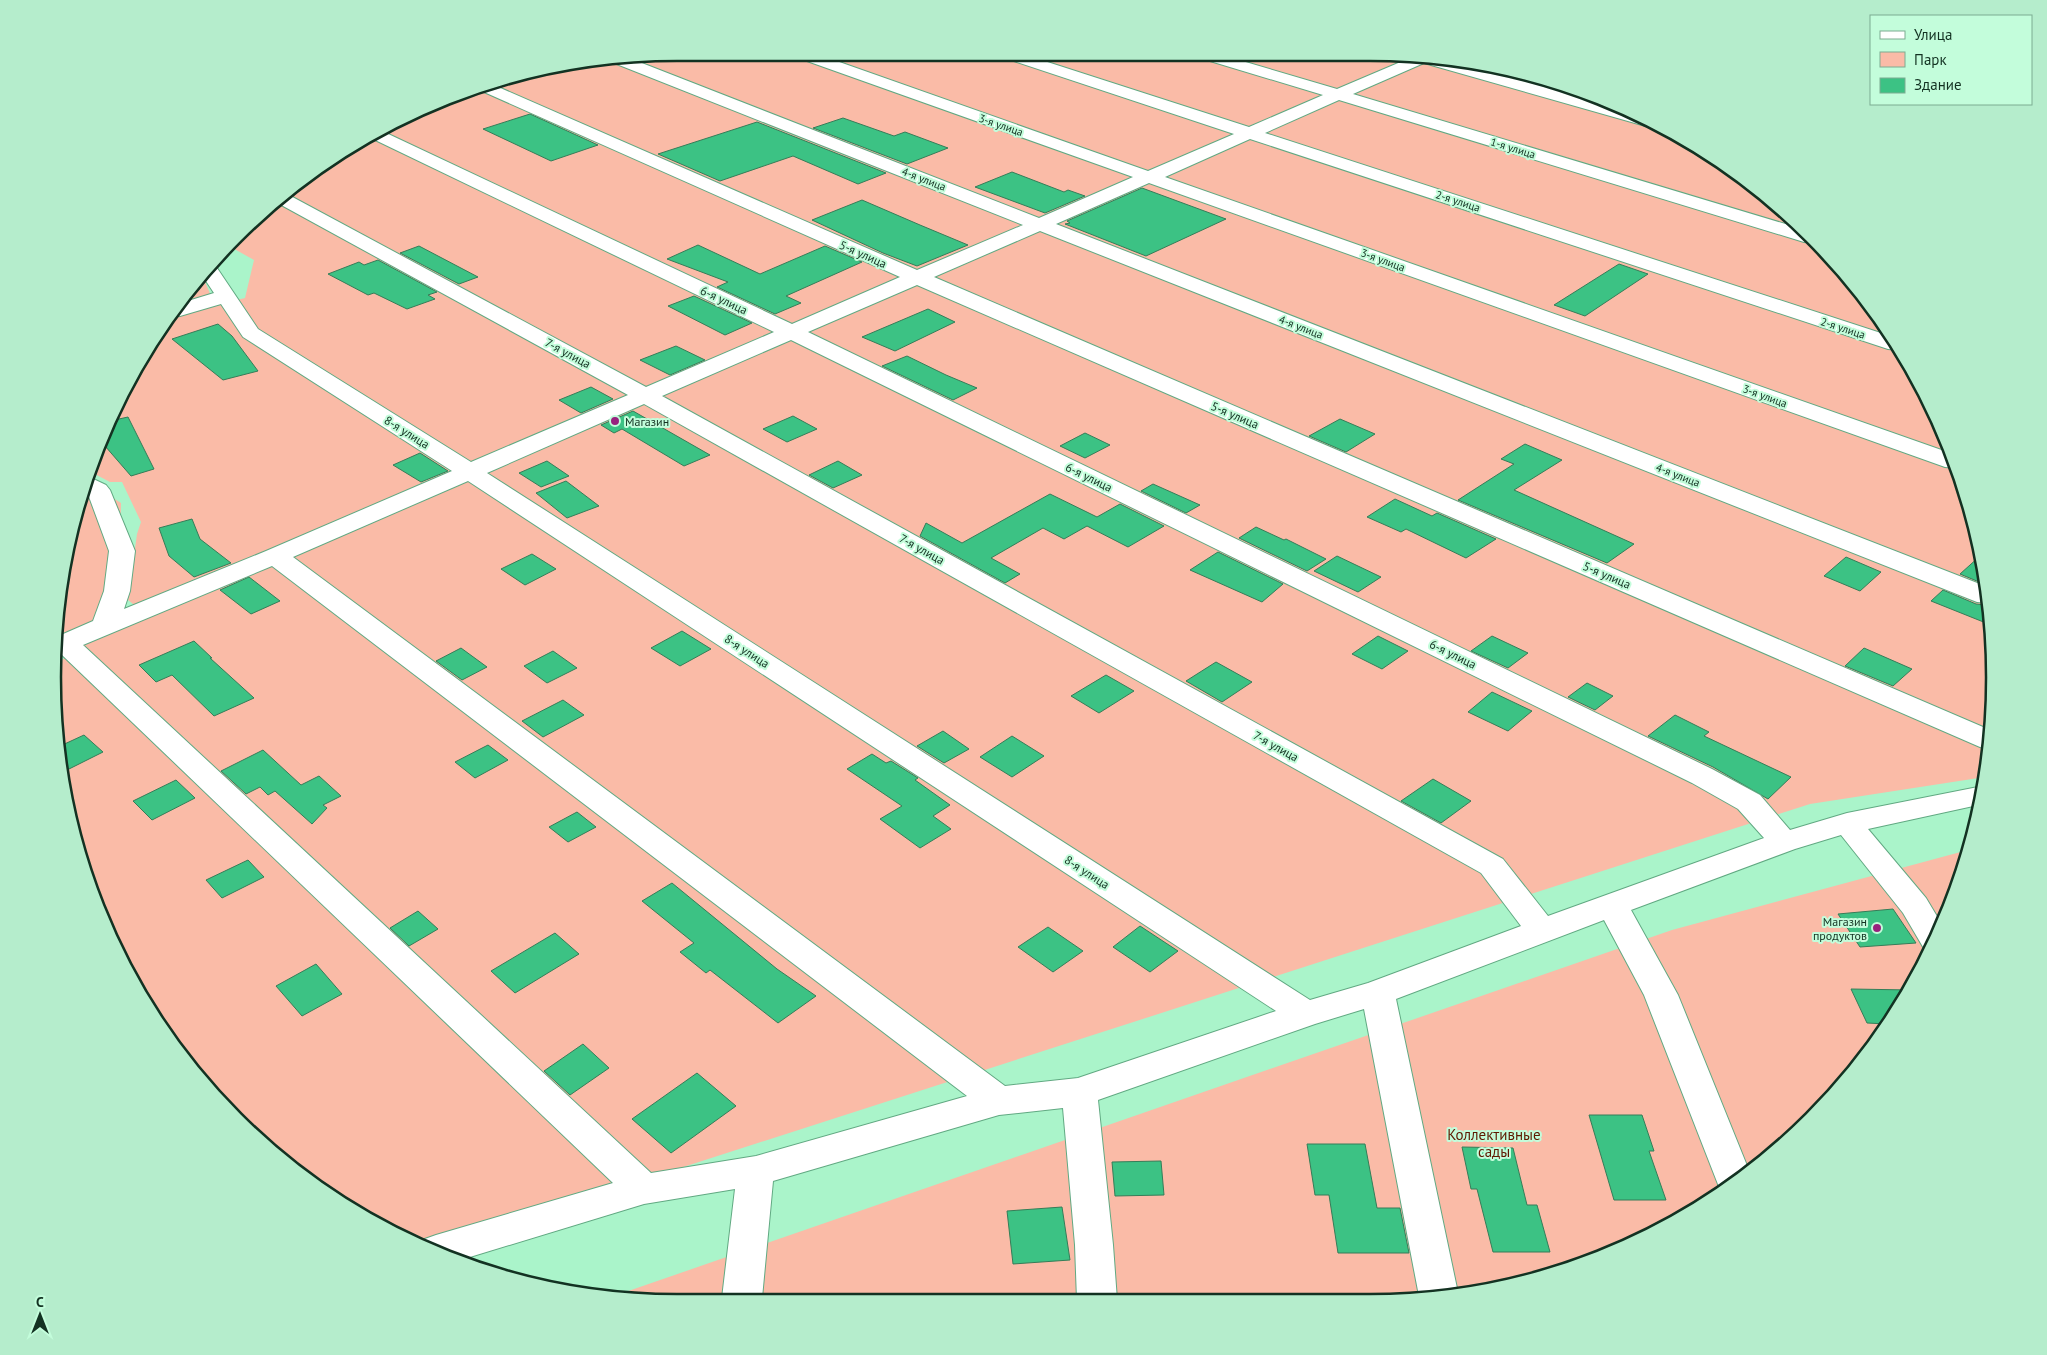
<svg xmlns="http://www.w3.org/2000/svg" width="2047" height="1355" viewBox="0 0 2047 1355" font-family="'PT Sans',sans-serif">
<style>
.green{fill:#fabba7}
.building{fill:#3cc284;stroke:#357d58}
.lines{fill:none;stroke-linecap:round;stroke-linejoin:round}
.minor-casing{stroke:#61a982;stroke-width:2}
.minor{fill:#fff;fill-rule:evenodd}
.poi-dot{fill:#98227e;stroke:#c3fddb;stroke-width:2}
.labels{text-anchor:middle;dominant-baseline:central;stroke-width:4;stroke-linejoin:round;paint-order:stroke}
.far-street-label{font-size:11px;fill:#133222;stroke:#c3fddb}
.street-label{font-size:12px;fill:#133222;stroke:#c3fddb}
.poi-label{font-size:12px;fill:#133222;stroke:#c3fddb;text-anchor:start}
.near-park-label{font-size:15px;fill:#5f1900;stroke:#c3fddb}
.rim{fill:none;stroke:#133222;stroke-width:2.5}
</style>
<rect width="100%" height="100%" fill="#aaf4ca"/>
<g class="green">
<polygon points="596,58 1451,58 1532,74 1646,117 1782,208 1866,297 1930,401 1973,516 1993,637 1989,759 1985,777 1810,804 429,1249 401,1238 265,1147 182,1058 136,990 74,839 54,719 54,664 61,661 80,645 138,608 128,600 137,534 141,522 122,482 110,482 89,471 100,439 171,316 245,298 254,260 229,246 265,208 330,158 477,86"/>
<polygon points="202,275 212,298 175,308 182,297"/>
<polygon points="86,481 121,503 120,552 106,615 54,644 74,516"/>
<polygon points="1968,850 1961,879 1911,990 1839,1090 1750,1174 1646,1238 1531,1281 1410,1301 611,1297 1672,930"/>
</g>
<g class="building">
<polygon points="530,114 598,145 551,161 483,129"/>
<polygon points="843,118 894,136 905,132 948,148 907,164 813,128"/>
<polygon points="757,122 790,135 886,173 858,184 793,156 720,181 658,154"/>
<polygon points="1012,172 1064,192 1068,190 1085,196 1045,213 975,187"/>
<polygon points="1142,188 1226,219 1146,256 1065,224 1070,223 1067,221"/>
<polygon points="862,200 920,225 968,245 917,266 883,253 812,220"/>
<polygon points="698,245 760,274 825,246 862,262 786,296 801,303 775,314 717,287 728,282 667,259"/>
<polygon points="419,246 478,277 459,284 400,253"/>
<polygon points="378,260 437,292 428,295 435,299 407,309 374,293 368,295 328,274 359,262 364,265"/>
<polygon points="1619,264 1648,274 1585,316 1554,305"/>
<polygon points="694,296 752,323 725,335 668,306"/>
<polygon points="928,309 955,322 895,351 862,337"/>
<polygon points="218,324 232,336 258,371 223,380 172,339"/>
<polygon points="676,346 705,360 670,375 640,360"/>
<polygon points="907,356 946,375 977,388 953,400 882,366"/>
<polygon points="591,387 613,399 581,413 559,400"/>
<polygon points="633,411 710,455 684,466 622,429 614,433 601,425"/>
<polygon points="793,416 817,429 787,442 763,429"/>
<polygon points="128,417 154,469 131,476 105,446 101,437 110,421"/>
<polygon points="1340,419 1375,434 1346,452 1309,436"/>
<polygon points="1085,433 1110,445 1085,458 1060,446"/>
<polygon points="1525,444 1562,460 1514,490 1634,544 1607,563 1458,500 1514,464 1501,459"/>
<polygon points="420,453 448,471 421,482 393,465"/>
<polygon points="547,461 569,476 541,487 519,473"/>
<polygon points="838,461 862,475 833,488 809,475"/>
<polygon points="566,481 599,506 567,518 536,493"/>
<polygon points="1153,484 1200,505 1186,513 1141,491"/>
<polygon points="1050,494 1097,517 1120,504 1164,526 1128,547 1087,526 1064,539 1043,528 991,558 1020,574 1005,583 920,536 926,523 962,543"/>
<polygon points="1395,499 1432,516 1437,513 1496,539 1466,558 1406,529 1401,532 1367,517"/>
<polygon points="192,519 200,539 231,563 194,577 169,556 159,528"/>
<polygon points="1256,527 1284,540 1286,539 1326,559 1307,571 1239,538"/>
<polygon points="1218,552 1283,584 1262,602 1190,570"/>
<polygon points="532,554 556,569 525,585 501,569"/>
<polygon points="1337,556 1381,577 1358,592 1314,571"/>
<polygon points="1980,556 1982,566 1984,584 1960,574"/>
<polygon points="1846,557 1881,572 1860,591 1824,576"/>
<polygon points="249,577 280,601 251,614 220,590"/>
<polygon points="1943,590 1976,604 1988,605 1991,625 1931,601"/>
<polygon points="682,631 711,649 680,666 651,648"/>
<polygon points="1378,636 1408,651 1382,669 1352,654"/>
<polygon points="1492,636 1528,653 1508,668 1471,651"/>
<polygon points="194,641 212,658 210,658 254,698 214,716 172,675 156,682 139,665"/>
<polygon points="461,648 487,667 462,680 436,661"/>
<polygon points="1864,648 1912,669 1893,686 1845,666"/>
<polygon points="553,651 577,668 547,683 524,666"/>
<polygon points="1216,662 1252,682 1222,702 1186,681"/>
<polygon points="1106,675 1134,691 1099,713 1071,696"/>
<polygon points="1587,683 1613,696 1595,710 1568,697"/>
<polygon points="1492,692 1532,711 1508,731 1468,712"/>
<polygon points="563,700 584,715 543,737 522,721"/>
<polygon points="1675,715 1709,732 1704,736 1791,777 1768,799 1713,767 1648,736"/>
<polygon points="943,731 969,749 944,763 917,746"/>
<polygon points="84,735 103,752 63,772 58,747"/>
<polygon points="1012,736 1044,756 1012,777 980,757"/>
<polygon points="488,745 508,760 475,778 455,762"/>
<polygon points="263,750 301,785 319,776 341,796 323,805 327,808 312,824 275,791 268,795 260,787 246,794 221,771"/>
<polygon points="872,754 886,763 891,761 918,778 915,780 950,805 933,816 951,829 920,848 880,819 902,806 847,769"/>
<polygon points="1433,779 1471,801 1441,823 1401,801"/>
<polygon points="176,780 195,798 152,820 133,801"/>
<polygon points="577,812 596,827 568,842 549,827"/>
<polygon points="248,860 264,877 222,898 206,880"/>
<polygon points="672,883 777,969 816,996 778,1023 710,970 706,973 680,952 694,943 642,901"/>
<polygon points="1893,909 1916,943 1860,947 1838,914"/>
<polygon points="418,911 438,929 409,946 390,928"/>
<polygon points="1140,926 1178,951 1150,972 1113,947"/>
<polygon points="1048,927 1083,951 1053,972 1018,947"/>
<polygon points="555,933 579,954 515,993 491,971"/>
<polygon points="316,964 342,994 302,1016 276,986"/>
<polygon points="1851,989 1911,990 1887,1024 1867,1023"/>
<polygon points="583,1044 609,1068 570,1095 544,1071"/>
<polygon points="697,1073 736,1106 671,1153 632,1119"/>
<polygon points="1589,1115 1642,1115 1654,1151 1649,1151 1666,1200 1614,1200"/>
<polygon points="1307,1144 1365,1144 1377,1208 1400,1208 1409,1253 1338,1253 1329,1195 1315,1195"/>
<polygon points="1462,1147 1513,1148 1527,1205 1537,1205 1550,1252 1493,1252 1477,1189 1471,1189"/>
<polygon points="1161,1161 1164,1195 1115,1196 1112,1162"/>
<polygon points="1062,1207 1070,1260 1013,1264 1007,1211"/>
</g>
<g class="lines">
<defs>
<path id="minor" d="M 607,58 L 629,58 L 1039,218 L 1133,177 L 807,61 L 805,58 L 828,58 L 1148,171 L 1234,134 L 1014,61 L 1012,58 L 1035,58 L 1249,127 L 1323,95 L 1210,61 L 1208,58 L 1232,58 L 1337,89 L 1410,58 L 1440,58 L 1629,110 L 1646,117 L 1660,127 L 1649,127 L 1424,63 L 1353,94 L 1802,229 L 1815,243 L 1804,242 L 1339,100 L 1265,133 L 1890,336 L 1899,350 L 1888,349 L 1250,139 L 1165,177 L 1950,453 L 1955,468 L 1945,467 L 1149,183 L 1056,224 L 1985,586 L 1988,603 L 1977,602 L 1040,231 L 934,277 L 1990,730 L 1989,750 L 1980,747 L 917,285 L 808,332 L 1712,769 L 1760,795 L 1790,830 L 1847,813 L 1983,786 L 1978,805 L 1868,829 L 1926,898 L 1941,923 L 1929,949 L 1923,947 L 1903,913 L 1841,835 L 1795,849 L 1631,910 L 1678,995 L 1750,1173 L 1721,1192 L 1644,995 L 1604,920 L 1396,999 L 1458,1293 L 1421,1299 L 1419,1296 L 1364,1009 L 1315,1024 L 1098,1100 L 1113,1245 L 1117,1300 L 1077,1300 L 1075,1245 L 1063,1108 L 999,1115 L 773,1181 L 762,1298 L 722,1298 L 735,1189 L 644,1204 L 460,1260 L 420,1245 L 422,1240 L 436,1235 L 613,1183 L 61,654 L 54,656 L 54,638 L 93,621 L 104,591 L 109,551 L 88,494 L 82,491 L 87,476 L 106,485 L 110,490 L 135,551 L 130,591 L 124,609 L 266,551 L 452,471 L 243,337 L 221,304 L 180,316 L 170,317 L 178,304 L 214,293 L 202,275 L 212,264 L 215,265 L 258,329 L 471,462 L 628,395 L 274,201 L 285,193 L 646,387 L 774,332 L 371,138 L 384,132 L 792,324 L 900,277 L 475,88 L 474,87 L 489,83 L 917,270 L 1023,225 L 609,61 ZM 791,340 L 1692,783 L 1738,809 L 1764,838 L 1548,916 L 1503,859 L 662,396 ZM 644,404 L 1481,873 L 1521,926 L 1368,983 L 1310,1000 L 487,473 ZM 468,481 L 1276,1011 L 1078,1078 L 1005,1086 L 293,557 ZM 272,566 L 967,1096 L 756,1156 L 651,1173 L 83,645 Z"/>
</defs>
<use href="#minor" class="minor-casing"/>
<use href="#minor" class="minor"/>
</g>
<g class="poi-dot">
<circle cx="615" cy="421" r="5"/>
<circle cx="1877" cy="928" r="5"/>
</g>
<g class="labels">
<g class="far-street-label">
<text transform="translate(1001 125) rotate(19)">3-я улица</text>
<text transform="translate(1513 148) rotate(17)">1-я улица</text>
<text transform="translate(924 179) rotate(21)">4-я улица</text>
<text transform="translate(1458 201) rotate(18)">2-я улица</text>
<text transform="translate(1383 260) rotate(20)">3-я улица</text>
<text transform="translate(1301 327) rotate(21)">4-я улица</text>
<text transform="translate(1843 328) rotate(18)">2-я улица</text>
<text transform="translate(1765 396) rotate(20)">3-я улица</text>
<text transform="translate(1678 475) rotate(21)">4-я улица</text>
</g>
<g class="street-label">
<text transform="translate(863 254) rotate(24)">5-я улица</text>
<text transform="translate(724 300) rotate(25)">6-я улица</text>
<text transform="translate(568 353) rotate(28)">7-я улица</text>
<text transform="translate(1235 415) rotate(23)">5-я улица</text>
<text transform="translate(407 432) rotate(32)">8-я улица</text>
<text transform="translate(1089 477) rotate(26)">6-я улица</text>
<text transform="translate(922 549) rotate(29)">7-я улица</text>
<text transform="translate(1607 575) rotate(23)">5-я улица</text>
<text transform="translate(747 651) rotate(33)">8-я улица</text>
<text transform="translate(1453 654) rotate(26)">6-я улица</text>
<text transform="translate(1276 746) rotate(29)">7-я улица</text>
<text transform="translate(1087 872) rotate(33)">8-я улица</text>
</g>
<g class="poi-label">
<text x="625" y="421">Магазин</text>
<text x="1867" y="921" text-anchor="end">Магазин<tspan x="1867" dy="14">продуктов</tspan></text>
</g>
<g class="near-park-label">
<text x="1494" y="1134">Коллективные<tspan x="1494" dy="17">сады</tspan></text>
</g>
</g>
<path d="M0 0H2047V1355H0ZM677 61H1370A616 616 0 0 1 1986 677V678A616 616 0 0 1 1370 1294H677A616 616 0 0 1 61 678V677A616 616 0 0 1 677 61Z" fill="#b5edcc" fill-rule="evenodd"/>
<path class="rim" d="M677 61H1370A616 616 0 0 1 1986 677V678A616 616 0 0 1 1370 1294H677A616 616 0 0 1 61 678V677A616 616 0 0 1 677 61Z"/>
<rect x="1870" y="15" width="162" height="90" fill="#c3fddb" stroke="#7dac91"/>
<rect x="1880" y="31" width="25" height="8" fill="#ffffff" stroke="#7dac91"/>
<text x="1914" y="40" font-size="15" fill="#133222">Улица</text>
<rect x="1880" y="52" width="25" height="15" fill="#fabba7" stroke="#7dac91"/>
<text x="1914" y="65" font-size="15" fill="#133222">Парк</text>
<rect x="1880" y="78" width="25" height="15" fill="#3cc284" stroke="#7dac91"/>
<text x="1914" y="90" font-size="15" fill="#133222">Здание</text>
<g transform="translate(40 1315)" stroke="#c3fddb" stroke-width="4" paint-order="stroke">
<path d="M0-4L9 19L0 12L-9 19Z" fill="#133222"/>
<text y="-8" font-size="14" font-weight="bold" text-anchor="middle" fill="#133222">С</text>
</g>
</svg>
